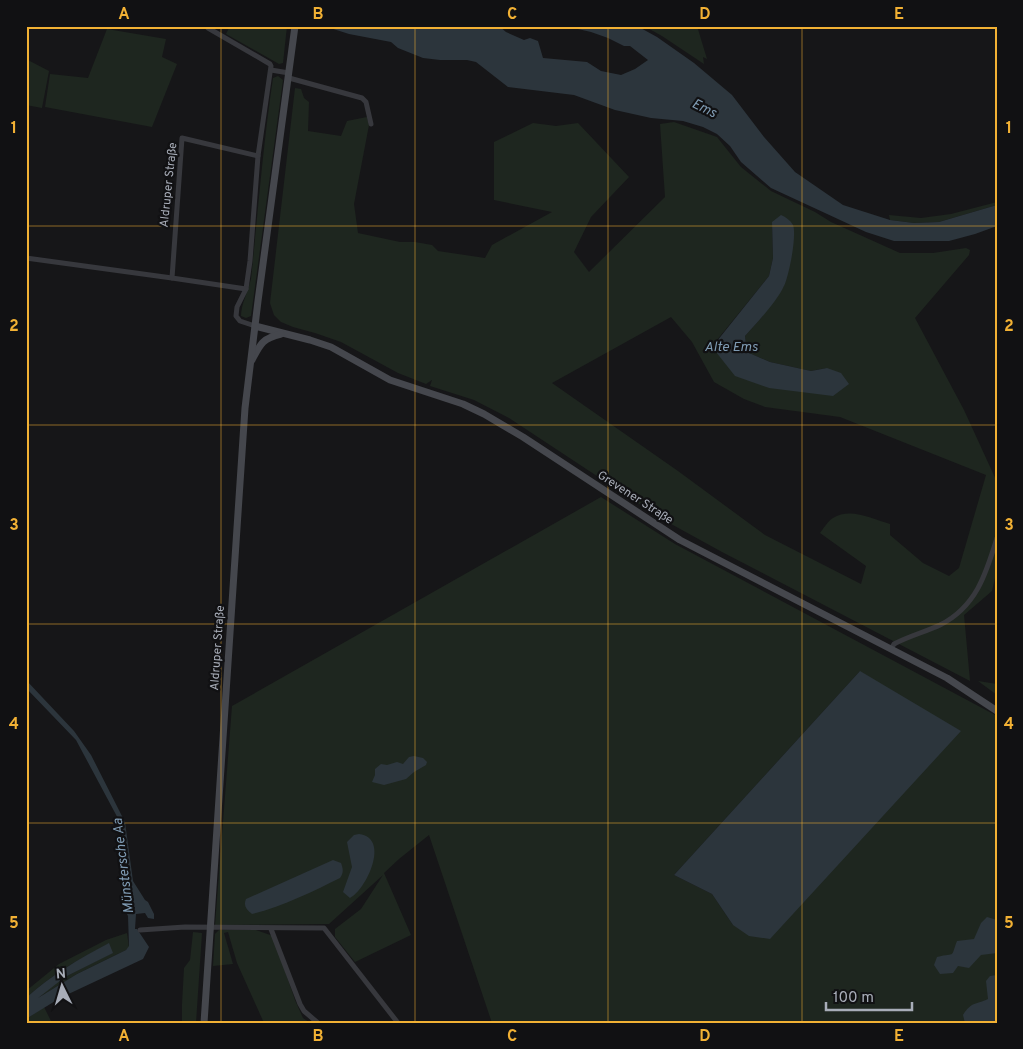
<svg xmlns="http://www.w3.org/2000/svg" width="1023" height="1049" viewBox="0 0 1023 1049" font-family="Overpass,sans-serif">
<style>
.green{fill:#1e261f;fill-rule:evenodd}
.water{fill:#2c353c}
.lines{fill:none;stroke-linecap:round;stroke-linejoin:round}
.street{stroke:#37383d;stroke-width:5}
.secondary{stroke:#45474d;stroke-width:7}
.grid{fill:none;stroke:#f2b134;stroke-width:1;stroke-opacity:0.55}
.labels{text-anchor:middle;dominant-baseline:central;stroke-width:4.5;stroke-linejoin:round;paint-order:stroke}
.street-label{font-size:12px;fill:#a8adb8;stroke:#111113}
.water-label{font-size:14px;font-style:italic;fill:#7f9bb3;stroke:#111113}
.neatline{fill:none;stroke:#f2b134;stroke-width:2}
.grid-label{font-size:16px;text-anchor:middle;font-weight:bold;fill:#f2b134}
</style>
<rect width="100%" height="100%" fill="#161618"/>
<g class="green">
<polygon points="230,26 287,26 283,63 279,64 226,34"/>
<polygon points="644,26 697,26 707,59 703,57 704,64 662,36"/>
<polygon points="107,29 166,39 162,57 177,64 152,127 45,107 50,74 88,78"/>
<polygon points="26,59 49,71 42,108 26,105"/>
<path d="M 278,76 L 283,80 L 251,316 L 246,318 L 241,316 C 241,305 248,291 251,279 C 258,212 263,145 273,78 Z"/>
<path d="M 295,88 L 301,89 L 304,98 L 309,102 L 308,131 L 341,136 L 347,121 L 367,117 L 369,125 L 354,204 L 358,233 L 400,242 L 415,242 L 432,245 L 438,251 L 485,258 L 492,245 L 552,212 L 494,200 L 494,142 L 533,123 L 556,126 L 578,123 L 629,177 L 591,217 L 574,252 L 589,272 L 665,197 L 660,124 L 674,122 L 717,137 L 741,167 L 771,191 L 815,212 L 831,222 L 900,253 L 933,253 L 966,248 L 970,250 L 969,255 L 915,318 L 964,410 L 997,482 L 997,570 L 992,591 L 964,615 L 970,681 L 722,552 L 662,519 L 509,418 L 474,400 L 430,386 L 432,380 L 426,384 L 398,373 L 341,342 L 315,333 L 293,327 L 281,322 L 274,315 L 270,303 ZM 772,222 L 784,286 L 761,318 L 745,336 L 747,352 L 770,362 L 811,371 L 827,368 L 769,388 L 717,352 L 717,340 L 769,276 L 773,258 ZM 671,317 L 692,342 L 714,382 L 744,399 L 765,407 L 840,417 L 986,475 L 959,568 L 949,576 L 923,563 L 890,535 L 890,524 C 873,519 850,507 833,518 C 828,521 823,529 820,533 L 866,566 L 861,584 L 765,535 L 678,471 L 552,383 Z"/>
<polygon points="997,202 997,205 939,222 914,223 890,220 889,215 921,218 951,214"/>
<path d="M 601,497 L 675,544 L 997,716 L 997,1023 L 492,1023 L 429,835 L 399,859 L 384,873 L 411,935 L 355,962 L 335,937 L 335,929 L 361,909 L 383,875 L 329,924 L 215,925 L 232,706 ZM 860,671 L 733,925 L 712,894 L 674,875 Z"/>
<polygon points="978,681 997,684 997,695"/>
<polygon points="219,930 256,930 273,936 295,1000 303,1018 310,1023 264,1023 237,963 228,932 224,933 233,964 213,966 215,934"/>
<polygon points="193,932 202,933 196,1023 182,1023 182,1004 184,968 190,960"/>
<path d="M 127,933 L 129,947 L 126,950 L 77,974 L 38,998 L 37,997 L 65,977 L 112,953 L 108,944 C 79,959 51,975 26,998 L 26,991 L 59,964 L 106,940 Z"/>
<polygon points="44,1007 52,1023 26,1023 26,1019"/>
</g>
<g class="water">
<polygon points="324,26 429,26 440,29 465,26 499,26 506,32 524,40 530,38 538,41 543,58 587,62 601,71 621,75 635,69 648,60 630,46 624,46 608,38 591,32 565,26 637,26 657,37 694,63 732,95 764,137 795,172 843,205 890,220 914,223 939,222 997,205 997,226 975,234 949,241 894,241 866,232 771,188 741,162 730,146 717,134 703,127 683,121 651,118 615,110 574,95 508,87 476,62 467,60 440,60 423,58 398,48 391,42 349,34"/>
<path d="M 781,215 C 786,217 790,220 793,225 C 797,235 789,276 784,286 C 777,301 757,323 745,336 L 747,352 L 770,362 L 811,371 L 827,368 L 841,373 L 849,384 L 833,396 L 769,388 L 735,376 L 716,352 L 717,341 L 769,276 L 773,258 L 772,222 Z"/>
<polygon points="860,671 961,731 770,939 749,936 733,925 712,894 674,875"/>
<path d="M 26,680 L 74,731 L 91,755 L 125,822 L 133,881 L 145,900 L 148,902 L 154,914 L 154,919 L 148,918 L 145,913 L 136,914 L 135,929 L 137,929 L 149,947 L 143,959 L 60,998 L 26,1019 L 26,998 C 51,975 79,959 109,943 L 113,953 L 65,977 L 38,998 L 77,974 L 126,950 L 129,946 L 128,916 L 123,906 L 124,855 L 121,824 L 76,740 L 26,688 Z"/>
<polygon points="414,756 423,758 427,762 426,765 414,772 406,779 384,785 372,782 375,775 375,769 381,764 387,765 397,762 403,764 409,757"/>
<path d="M 359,834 C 391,838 366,890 350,898 L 343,892 L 352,867 L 347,842 L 354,835 Z"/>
<path d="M 333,860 L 341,863 C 343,869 344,872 340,878 C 314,891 281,907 252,914 C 247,910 243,906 246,899 Z"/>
<path d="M 987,917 L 997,920 L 997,953 L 981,955 L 969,968 L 958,966 L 953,973 L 940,974 L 934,965 L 937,957 C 957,952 950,959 957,941 L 974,939 L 981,923 Z"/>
<path d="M 997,975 L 997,1023 L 965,1023 L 963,1015 C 972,1001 976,1005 988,999 L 986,981 L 990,976 Z"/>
</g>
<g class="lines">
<g class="street">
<polyline points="208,28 270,64 271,66 258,156 250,261 246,289 237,307 236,316 240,321 255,326"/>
<polyline points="271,70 289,73"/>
<polyline points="289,78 362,98 366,102 371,124"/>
<polyline points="26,258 172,278"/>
<polyline points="246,289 172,278 182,138 258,156"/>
<path d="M 891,649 L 894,644 C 909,636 925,632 940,625 C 976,607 986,574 997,538"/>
<polyline points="271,929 300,1004 304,1011 318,1023"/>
<polyline points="140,930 185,927 324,928 398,1023"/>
</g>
<g class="secondary">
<polyline points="255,326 310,340 331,347 390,380 463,404 484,414 523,437 680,540 947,678 997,711"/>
<path d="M 252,360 C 261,343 262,339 281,334"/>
<polyline points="204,1023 245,408 258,301 295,26"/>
</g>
</g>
<path class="grid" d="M 221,26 L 221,1023M 415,26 L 415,1023M 608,26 L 608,1023M 802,26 L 802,1023M 26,226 L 997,226M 26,425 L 997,425M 26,624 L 997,624M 26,823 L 997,823"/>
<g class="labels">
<g class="street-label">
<text transform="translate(169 185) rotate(-84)">Aldruper Straße</text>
<text transform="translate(635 498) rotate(33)">Grevener Straße</text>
<text transform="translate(218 648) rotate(-86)">Aldruper Straße</text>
</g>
<g class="water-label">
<text transform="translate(704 109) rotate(26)">Ems</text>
<text x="731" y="347">Alte Ems</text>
<text transform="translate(124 866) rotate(-97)">Münstersche Aa</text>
</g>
</g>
<rect width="1023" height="1049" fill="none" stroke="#111113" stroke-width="55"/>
<g transform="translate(62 986) rotate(355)" stroke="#111113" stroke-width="4" paint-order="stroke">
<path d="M0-4L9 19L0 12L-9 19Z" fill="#a8adb8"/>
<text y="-8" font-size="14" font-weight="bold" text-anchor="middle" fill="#a8adb8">N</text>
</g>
<path d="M826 1002v8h86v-8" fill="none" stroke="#a8adb8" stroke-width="2.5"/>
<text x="833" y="1002" font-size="15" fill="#a8adb8" stroke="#111113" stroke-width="4" paint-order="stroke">100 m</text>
<rect x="28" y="28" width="968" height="994" class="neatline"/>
<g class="grid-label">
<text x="124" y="19">A</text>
<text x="318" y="19">B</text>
<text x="512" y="19">C</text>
<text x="705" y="19">D</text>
<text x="899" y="19">E</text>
<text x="14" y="133">1</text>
<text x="1009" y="133">1</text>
<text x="14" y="331">2</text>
<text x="1009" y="331">2</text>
<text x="14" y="530">3</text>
<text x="1009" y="530">3</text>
<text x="14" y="729">4</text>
<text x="1009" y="729">4</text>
<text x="14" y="928">5</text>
<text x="1009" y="928">5</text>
<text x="124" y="1041">A</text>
<text x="318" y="1041">B</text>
<text x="512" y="1041">C</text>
<text x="705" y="1041">D</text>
<text x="899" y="1041">E</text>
</g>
</svg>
